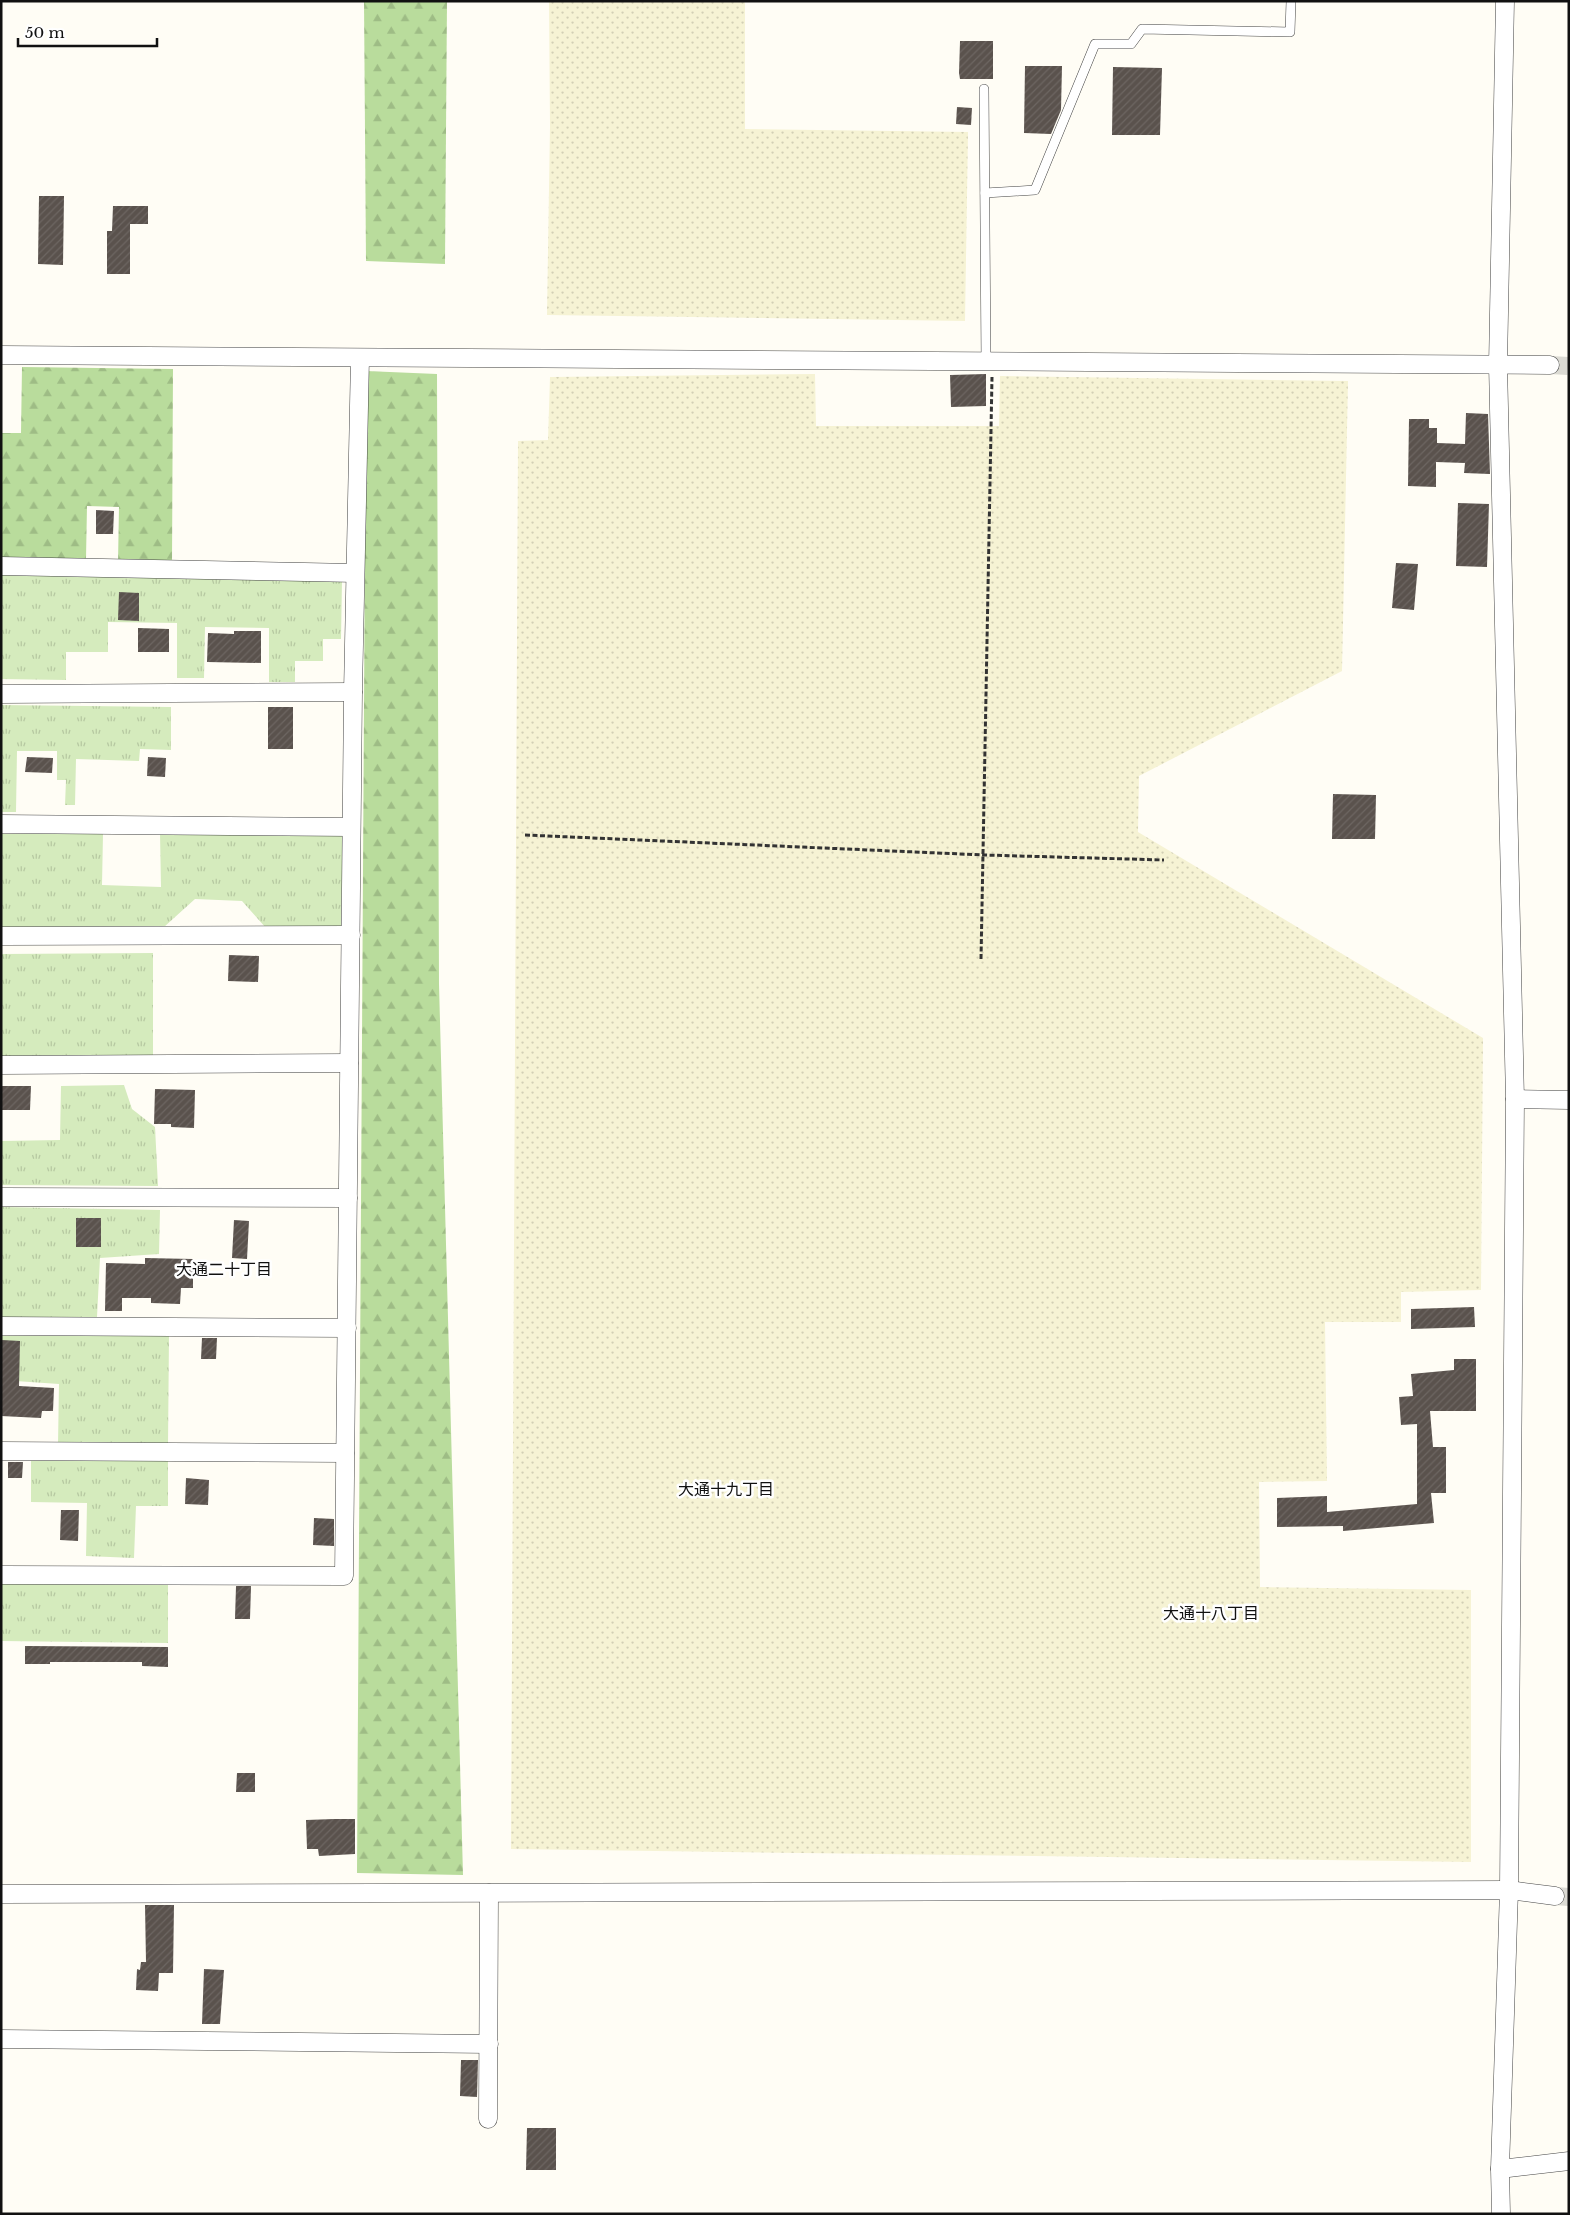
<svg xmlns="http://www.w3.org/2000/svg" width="1570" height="2215" viewBox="0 0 1570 2215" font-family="'Libre Baskerville','Noto Sans JP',serif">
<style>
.farmland{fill:url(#farmland-dots)}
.grass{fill:url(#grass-tufts)}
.forest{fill:url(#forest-firs)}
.building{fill:url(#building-hatch)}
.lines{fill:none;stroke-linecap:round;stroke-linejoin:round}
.street-tunnel{stroke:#dbdad3;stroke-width:18;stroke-dasharray:18 9;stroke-linecap:butt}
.lane-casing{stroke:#444;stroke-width:10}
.street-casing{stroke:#444;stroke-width:19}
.path{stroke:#333;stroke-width:3;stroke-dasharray:5 2.5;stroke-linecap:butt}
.lane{stroke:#fff;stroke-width:9}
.street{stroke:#fff;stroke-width:18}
.labels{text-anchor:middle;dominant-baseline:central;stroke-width:5;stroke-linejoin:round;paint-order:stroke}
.neighbourhood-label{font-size:16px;fill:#111;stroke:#fff}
</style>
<defs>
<pattern id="farmland-dots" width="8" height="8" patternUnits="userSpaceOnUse" patternTransform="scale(1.25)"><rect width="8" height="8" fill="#f6f3d4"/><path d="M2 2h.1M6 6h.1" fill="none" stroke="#d2cfb5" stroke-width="1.8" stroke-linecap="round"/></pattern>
<pattern id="grass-tufts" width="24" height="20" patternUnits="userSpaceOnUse" patternTransform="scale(1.25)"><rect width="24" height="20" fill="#d5ebbd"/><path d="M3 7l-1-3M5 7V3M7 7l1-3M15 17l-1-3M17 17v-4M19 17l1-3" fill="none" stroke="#b6c8a1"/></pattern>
<pattern id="forest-firs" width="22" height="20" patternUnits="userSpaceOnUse" patternTransform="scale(1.25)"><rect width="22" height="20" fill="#b9dc9c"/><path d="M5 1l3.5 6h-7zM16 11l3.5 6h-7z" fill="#9ebc85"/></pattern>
<pattern id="building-hatch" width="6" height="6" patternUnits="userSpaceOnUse" patternTransform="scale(1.25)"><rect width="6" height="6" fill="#5a524d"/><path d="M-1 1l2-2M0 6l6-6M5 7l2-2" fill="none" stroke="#6d6662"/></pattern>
</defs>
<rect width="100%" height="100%" fill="#fffdf5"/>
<g class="farmland">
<polygon points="549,1 745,1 745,129 968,132 965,321 547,315 550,126"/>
<polygon points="815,374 816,426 999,426 1000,376 1348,381 1342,671 1139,776 1138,832 1483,1038 1481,1290 1401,1292 1401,1322 1325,1322 1327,1481 1259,1482 1260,1587 1471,1590 1471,1862 511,1849 518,441 548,440 550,377"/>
</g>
<g class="grass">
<polygon points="1,575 342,580 341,639 323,639 323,661 295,661 295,682 269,682 269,628 205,627 204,678 177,678 177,623 108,622 108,652 66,652 66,680 1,679"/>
<polygon points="1,705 171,707 171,750 140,749 139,761 76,759 75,805 65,805 66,780 57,780 57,751 17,751 16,812 1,812"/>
<polygon points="160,833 343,836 341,931 266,928 242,901 195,899 164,927 1,928 1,834 103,834 102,885 161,887"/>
<polygon points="153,953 153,1055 1,1056 1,954"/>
<polygon points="124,1085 132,1109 155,1127 158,1186 1,1185 1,1141 60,1140 61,1086"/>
<polygon points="1,1207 160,1210 159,1254 100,1258 97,1317 1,1319"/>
<polygon points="169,1335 168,1445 58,1444 59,1384 1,1380 1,1336"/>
<polygon points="168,1459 168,1506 136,1506 134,1558 86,1556 87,1503 31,1502 31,1461"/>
<polygon points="1,1581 168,1582 168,1643 1,1641"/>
</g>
<g class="forest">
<polygon points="364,1 447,1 445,264 366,261"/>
<polygon points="22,367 173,369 172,564 118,563 119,507 87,506 86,559 1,557 1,433 21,433"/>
<polygon points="366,371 437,374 439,984 463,1875 357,1873"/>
</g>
<g class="building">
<polygon points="960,41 993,41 993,79 960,79 959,73"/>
<polygon points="1025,66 1062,66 1061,110 1051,134 1024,133"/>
<polygon points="1113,67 1162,68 1160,135 1112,135"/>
<polygon points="957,107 972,108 971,125 956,124"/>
<polygon points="39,196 64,196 63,265 38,264"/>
<polygon points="113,206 148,206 148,224 130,224 130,274 107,274 107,231 112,231"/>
<polygon points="986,374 986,406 951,407 950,375"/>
<polygon points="1466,413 1488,414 1490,474 1464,473 1465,463 1436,462 1436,487 1408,486 1409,419 1429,419 1429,428 1437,428 1437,443 1465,444"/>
<polygon points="1458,503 1489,504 1487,567 1456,566"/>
<polygon points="96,510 114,511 113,534 96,534"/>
<polygon points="1396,563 1418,564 1414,610 1392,608"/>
<polygon points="119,592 139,593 139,621 118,620"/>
<polygon points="138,628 169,629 169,652 138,652"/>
<polygon points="234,631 261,631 261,663 207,662 208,633 234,634"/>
<rect x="268" y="707" width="25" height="42"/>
<polygon points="27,757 53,758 52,773 25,772"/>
<polygon points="148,757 166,758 165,777 147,776"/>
<polygon points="1333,794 1376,795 1375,839 1332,839"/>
<polygon points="229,955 259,956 258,982 228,981"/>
<polygon points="1,1086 31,1086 30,1110 1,1110"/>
<polygon points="155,1089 195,1090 194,1128 171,1127 171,1124 154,1124"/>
<rect x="76" y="1218" width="25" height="29"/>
<polygon points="234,1220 249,1221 247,1259 232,1258"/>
<polygon points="145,1258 193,1259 193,1288 181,1288 180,1304 151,1303 151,1298 122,1298 122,1311 105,1311 106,1263 145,1264"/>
<polygon points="1474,1307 1475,1327 1411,1329 1411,1309"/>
<polygon points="202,1338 217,1338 216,1359 201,1359"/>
<polygon points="2,1340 20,1341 19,1386 54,1388 53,1411 42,1411 41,1418 1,1416"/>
<polygon points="1454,1359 1476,1359 1476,1411 1430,1411 1433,1447 1446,1447 1446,1493 1431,1493 1434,1523 1343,1531 1343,1526 1277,1527 1277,1498 1327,1496 1327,1512 1417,1504 1417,1424 1401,1425 1399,1397 1413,1396 1411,1374 1454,1370"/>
<polygon points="8,1462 23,1462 22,1478 8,1478"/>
<polygon points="186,1478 209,1480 208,1505 185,1504"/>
<polygon points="61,1510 79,1510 78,1541 60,1540"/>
<polygon points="314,1518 334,1519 334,1546 313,1545"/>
<polygon points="236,1586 251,1586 250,1619 235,1619"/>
<polygon points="25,1646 168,1647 168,1667 142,1666 142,1662 50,1662 50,1664 25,1664"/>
<polygon points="237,1773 255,1773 255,1792 236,1792"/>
<polygon points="334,1819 355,1819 355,1854 319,1856 318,1849 307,1849 306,1820"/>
<polygon points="145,1905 174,1905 173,1973 159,1973 158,1991 136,1990 137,1969 140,1970 141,1962 146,1962"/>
<polygon points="204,1969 224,1970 220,2024 202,2024"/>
<polygon points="461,2060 478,2060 477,2097 460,2096"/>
<polygon points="527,2128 556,2128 556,2170 526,2170"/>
</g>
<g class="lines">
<g class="street-tunnel">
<polyline points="1550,365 1569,366"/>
<polyline points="1555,1896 1569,1897"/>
</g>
<defs>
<g id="lane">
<polyline points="984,89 986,362"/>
<polyline points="985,193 1035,190 1095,44 1131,44 1142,29 1290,32 1291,1"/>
</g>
<g id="street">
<polyline points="1,355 1550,365"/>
<polyline points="1,566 355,573"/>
<polyline points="1,694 353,692"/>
<polyline points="1,824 351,827"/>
<polyline points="1,936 351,935"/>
<polyline points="1,1065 349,1063"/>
<polyline points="1515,1099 1569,1100"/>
<polyline points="1,1197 348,1198"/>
<polyline points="1,1326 347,1328"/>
<polyline points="1,1451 345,1453"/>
<polyline points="1,1575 344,1576 353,692 360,358"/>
<polyline points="1,1894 1509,1890 1555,1896"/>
<polyline points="1,2039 489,2044"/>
<polyline points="488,2119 489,1893"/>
<polyline points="1500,2169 1569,2161"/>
<polyline points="1501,2214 1500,2169 1509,1890 1515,1099 1498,365 1505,1"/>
</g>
</defs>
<use href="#lane" class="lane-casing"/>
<use href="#street" class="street-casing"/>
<g class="path">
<polyline points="525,835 984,855 1164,860"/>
<polyline points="981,959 992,377"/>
</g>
<use href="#lane" class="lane"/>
<use href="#street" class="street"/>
</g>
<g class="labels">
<g class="neighbourhood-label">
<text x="224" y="1269">大通二十丁目</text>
<text x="726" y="1489">大通十九丁目</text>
<text x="1211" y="1613">大通十八丁目</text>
</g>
</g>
<rect width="1570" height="2215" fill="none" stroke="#111111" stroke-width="5"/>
<path d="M18 38v8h139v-8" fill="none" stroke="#111111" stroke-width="2.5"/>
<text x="25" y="38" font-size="15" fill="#111111" stroke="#ffffff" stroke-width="4" paint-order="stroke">50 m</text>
</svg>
